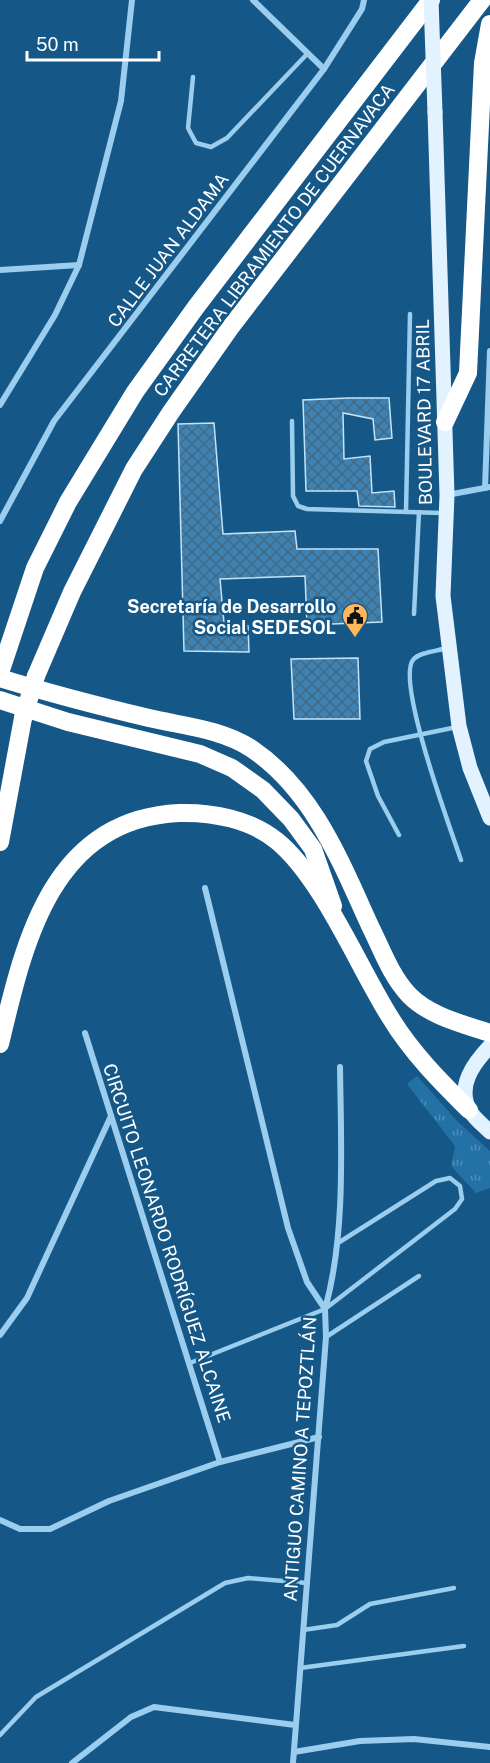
<svg xmlns="http://www.w3.org/2000/svg" width="490" height="1763" viewBox="0 0 490 1763" font-family="'Public Sans',sans-serif">
<style>
.grass{fill:url(#grass-tufts)}
.building{fill:url(#building-cross-hatch);stroke:#c1e4fb;stroke-width:1.5}
.lines{fill:none;stroke-linecap:round;stroke-linejoin:round}
.lane{stroke:#9bcdef;stroke-width:4.5}
.street{stroke:#9bcdef;stroke-width:6}
.primary{stroke:#e3f2ff;stroke-width:15}
.highway{stroke:#fff;stroke-width:18}
.primary-bridge{stroke:#e3f2ff;stroke-width:15}
.highway-bridge{stroke:#fff;stroke-width:18}
.labels{text-anchor:middle;dominant-baseline:central;stroke-width:5;stroke-linejoin:round;paint-order:stroke}
.street-label{font-size:18px;fill:#fff;stroke:#155888}
.poi-label{font-size:18px;font-weight:bold;fill:#fff;stroke:#155888;text-anchor:end}
</style>
<defs>
<pattern id="grass-tufts" width="24" height="20" patternUnits="userSpaceOnUse" patternTransform="scale(1.5)"><rect width="24" height="20" fill="#2471a6"/><path d="M3 7l-1-3M5 7V3M7 7l1-3M15 17l-1-3M17 17v-4M19 17l1-3" fill="none" stroke="#508db8"/></pattern>
<pattern id="building-cross-hatch" width="8" height="8" patternUnits="userSpaceOnUse" patternTransform="scale(1.5)"><rect width="8" height="8" fill="#3d82b2"/><path d="M0 0l8 8M0 8l8-8" fill="none" stroke="#446a84"/></pattern>
</defs>
<rect width="100%" height="100%" fill="#155888"/>
<polygon class="grass" points="417,1076 458,1122 490,1151 490,1188 476,1193 451,1166 455,1146 407,1084"/>
<g class="building">
<polygon points="348,398 389,398 392,438 375,440 373,419 343,413 344,459 370,456 372,493 394,491 395,507 359,506 357,491 306,491 303,400"/>
<polygon points="214,423 223,534 295,531 297,549 378,549 382,622 307,625 305,576 220,579 224,623 248,626 249,652 184,651 178,424"/>
<polygon points="358,658 360,719 294,719 291,659"/>
</g>
<g class="lines">
<g class="lane">
<polyline points="193,77 188,128 196,143 211,147 227,138 308,53"/>
<polyline points="292,421 293,496 298,506 307,509 442,513"/>
<polyline points="406,512 410,314"/>
<polyline points="414,614 419,512"/>
<path d="M 447,648 C 438,651 419,652 413,660 C 396,682 451,830 461,860"/>
<polyline points="399,835 378,796 366,761 370,749 384,742 457,727"/>
<polyline points="326,1337 419,1276"/>
<polyline points="190,1363 325,1309 455,1209 462,1199 460,1186 450,1178 436,1181 338,1243"/>
<polyline points="303,1630 337,1625 370,1604 454,1588"/>
<polyline points="300,1668 464,1646"/>
<polyline points="0,1735 36,1697 225,1583 248,1578 307,1583"/>
</g>
<g class="street">
<polyline points="253,0 324,69"/>
<polyline points="0,270 79,265"/>
<polyline points="0,405 55,315 79,265 121,101 132,0"/>
<polyline points="485,488 490,351"/>
<polyline points="447,495 490,487"/>
<polyline points="0,521 54,421 324,69 362,9 364,0"/>
<polyline points="205,888 288,1228 307,1282 325,1309 326,1337 293,1763"/>
<polyline points="85,1033 220,1462"/>
<path d="M 325,1309 C 346,1234 341,1145 340,1067"/>
<polyline points="0,1335 27,1298 111,1116"/>
<polyline points="0,1520 20,1529 50,1529 109,1501 220,1462 319,1437"/>
<polyline points="294,1752 360,1741 414,1739 490,1747"/>
<polyline points="72,1763 131,1717 154,1707 295,1725"/>
</g>
<g class="primary">
<polyline points="435,112 447,495 443,596 459,726 470,768 490,818"/>
<path d="M 490,1046 C 474,1063 456,1086 470,1111 C 474,1118 484,1126 490,1132"/>
</g>
<g class="highway">
<polyline points="445,422 468,373 483,63 490,24"/>
<polyline points="0,673 35,568 68,502 135,392 196,307 431,0"/>
<polyline points="36,676 72,592 134,469 171,412 230,328 482,0"/>
<path d="M 0,678 C 49,693 99,706 149,718 C 183,726 222,729 252,749 C 314,791 341,863 371,928 C 382,950 391,976 409,995 C 429,1016 463,1024 490,1033"/>
<polyline points="0,700 68,722 200,754 232,768 263,790 291,819 313,849 333,906"/>
<polyline points="0,842 23,718"/>
<path d="M 0,1044 C 24,943 51,819 179,813 C 212,812 250,819 277,841 C 322,878 358,966 390,1017 C 411,1052 440,1081 469,1110"/>
</g>
<polyline class="primary-bridge" points="431,0 435,112"/>
<polyline class="highway-bridge" points="23,718 36,676"/>
</g>
<defs>
<symbol id="civic-pin" viewBox="-11 -11 22 30"><path d="M0 17L-7.5 6A9.5 9.5 0 1 1 7.5 6Z" fill="#ffb759" stroke="#155888"/><path d="M-.6-6.5H3V-4.5H.6V-3L4-1V1h2V6H-6V1h2V-1L-.6-3ZM-1.2 2.5V6h2.4V2.5Z" fill="#111"/></symbol>
</defs>
<g fill-rule="evenodd">
<use href="#civic-pin" x="340" y="601" width="30" height="40"/>
</g>
<g class="labels">
<g class="street-label">
<text transform="translate(274 240) rotate(-53)">CARRETERA LIBRAMIENTO DE CUERNAVACA</text>
<text transform="translate(168 250) rotate(-53)">CALLE JUAN ALDAMA</text>
<text transform="translate(424 412) rotate(-91)">BOULEVARD 17 ABRIL</text>
<text transform="translate(167 1243) rotate(72)">CIRCUITO LEONARDO RODRÍGUEZ ALCAINE</text>
<text transform="translate(300 1459) rotate(-86)">ANTIGUO CAMINO A TEPOZTLÁN</text>
</g>
<g class="poi-label">
<text x="336" y="606">Secretaría de Desarrollo<tspan x="336" dy="21">Social SEDESOL</tspan></text>
</g>
</g>
<path d="M27 51v9h132v-9" fill="none" stroke="#ffffff" stroke-width="3"/>
<text x="36" y="51" font-size="18" fill="#ffffff" stroke="#155888" stroke-width="4.5" paint-order="stroke">50 m</text>
</svg>
